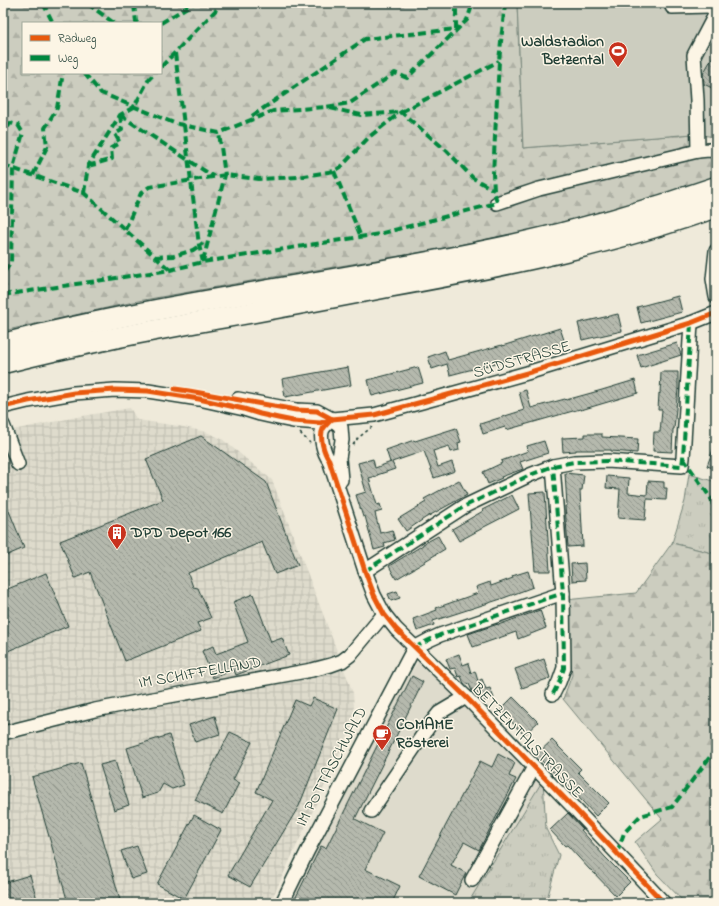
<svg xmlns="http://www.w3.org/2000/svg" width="719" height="906" viewBox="0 0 719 906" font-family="'Indie Flower',sans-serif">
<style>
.built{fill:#dedbcc}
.industrial{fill:url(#industrial-grid)}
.grass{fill:url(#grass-tufts);stroke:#76857a}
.forest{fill:url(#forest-firs);stroke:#76857a;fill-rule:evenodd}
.park{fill:#cccdbf;stroke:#76857a}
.building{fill:url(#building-back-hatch);stroke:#1f3d34}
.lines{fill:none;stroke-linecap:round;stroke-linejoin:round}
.minor-casing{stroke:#1f3d34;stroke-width:16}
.highway-casing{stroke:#1f3d34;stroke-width:23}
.path{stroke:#1f3d34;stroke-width:1.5;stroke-dasharray:3 3;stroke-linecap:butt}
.minor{stroke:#fcf5e5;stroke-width:13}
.highway{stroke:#fcf5e5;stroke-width:20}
.quiet{stroke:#00873e;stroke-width:4;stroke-dasharray:8 4;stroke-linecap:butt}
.cycleway-casing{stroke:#fcf5e5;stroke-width:8}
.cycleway{stroke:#e8590c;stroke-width:5}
.labels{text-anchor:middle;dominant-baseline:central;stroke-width:3;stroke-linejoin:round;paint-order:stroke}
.poi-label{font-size:16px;font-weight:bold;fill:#1f3d34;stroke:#fcf5e5;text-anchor:start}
.street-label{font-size:16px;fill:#1f3d34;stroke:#fcf5e5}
</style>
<defs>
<pattern id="industrial-grid" width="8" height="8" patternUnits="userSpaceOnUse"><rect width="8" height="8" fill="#dedbcc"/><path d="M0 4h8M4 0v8" fill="none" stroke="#bebdb0"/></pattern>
<pattern id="grass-tufts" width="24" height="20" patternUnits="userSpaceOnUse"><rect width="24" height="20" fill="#cccdbf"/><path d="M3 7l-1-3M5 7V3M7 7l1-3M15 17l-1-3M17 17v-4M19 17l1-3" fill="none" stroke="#afb1a5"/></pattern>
<pattern id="forest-firs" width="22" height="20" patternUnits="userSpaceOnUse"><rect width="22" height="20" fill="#cccdbf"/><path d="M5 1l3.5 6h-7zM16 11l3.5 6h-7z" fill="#afb1a5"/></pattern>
<pattern id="building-back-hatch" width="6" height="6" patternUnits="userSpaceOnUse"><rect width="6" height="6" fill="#b5b9ad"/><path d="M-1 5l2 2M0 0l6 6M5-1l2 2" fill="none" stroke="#93988e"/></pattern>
</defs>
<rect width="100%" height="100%" fill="#efeada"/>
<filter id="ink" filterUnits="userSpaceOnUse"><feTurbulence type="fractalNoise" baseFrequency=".025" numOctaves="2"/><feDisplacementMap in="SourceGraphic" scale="8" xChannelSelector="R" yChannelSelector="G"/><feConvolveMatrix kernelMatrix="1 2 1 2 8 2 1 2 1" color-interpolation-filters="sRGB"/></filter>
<g filter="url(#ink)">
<polygon class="built" points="420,658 543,780 468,903 274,903 358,759"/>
<polygon class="industrial" points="130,408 137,420 179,426 206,432 222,439 272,480 353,693 355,720 270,903 3,903 3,432 77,417"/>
<g class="grass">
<polygon points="689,474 716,482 716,554 672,543 685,501"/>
<polygon points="543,780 546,829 559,855 546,903 468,903"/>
</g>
<g class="forest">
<path d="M 3,3 L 517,3 L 523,148 L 693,134 L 716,155 L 716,178 L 651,198 L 578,218 L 522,232 L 430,251 L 268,278 L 138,301 L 3,331 ZM 23,23 L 161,23 L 161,73 L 23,73 Z"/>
<polygon points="672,543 716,554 716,903 685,903 657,874 635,842 662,819 563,699 572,675 565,600 636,593"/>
</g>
<polygon class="park" points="517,3 716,3 716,137 693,134 523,148"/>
<g class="building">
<polygon points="716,51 716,90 704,84 703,74"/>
<polygon points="678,296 682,312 641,323 637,307"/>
<polygon points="618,314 622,331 582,340 578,323"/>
<polygon points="560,328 565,343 516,359 515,358 450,375 447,364 432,369 428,357 445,351 448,360 502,345 502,346"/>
<polygon points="677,343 681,355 641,368 637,355"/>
<polygon points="348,367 351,385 285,397 282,379"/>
<polygon points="418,367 423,383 372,396 368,380"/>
<polygon points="661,372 678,372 678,389 674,429 673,429 672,452 653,451 654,432 660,432 662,410 658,410 659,393 660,394"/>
<polygon points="635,380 638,393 581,410 580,409 506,430 505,427 483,434 480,424 524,410 519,392 526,390 531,408 565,399 566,400 602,390"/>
<polygon points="456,428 461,442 458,443 459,450 451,452 449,446 433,451 438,467 452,462 455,471 434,478 424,451 392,462 395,469 377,475 377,476 369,478 377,505 380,504 382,511 375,513 380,533 392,530 395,540 384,543 385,547 374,550 365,516 363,517 356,495 366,492 358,463 373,459 375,468 391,462 390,462 386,450 414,440 415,441"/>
<polygon points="585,434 602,434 602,437 638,439 637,453 611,451 611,450 576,450 576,451 563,452 562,438 585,437"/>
<polygon points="201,436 266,482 298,565 275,574 262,542 188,573 193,587 198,588 211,618 197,623 201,631 125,661 90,572 75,578 60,541 163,500 146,459"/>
<polygon points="544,441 548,453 520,462 523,469 501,477 502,478 488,484 483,472 502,463 501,461 528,451 527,446"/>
<polygon points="715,444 716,444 716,469 707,466"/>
<polygon points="565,473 584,475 582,490 580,490 583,546 568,547 565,506 567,506"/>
<polygon points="607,476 629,478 628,493 647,495 648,481 664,482 664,488 667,488 666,500 647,499 645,520 618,518 620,489 606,488"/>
<polygon points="459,480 467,495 425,518 406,531 398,519 426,502 424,499"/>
<polygon points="545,492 550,571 535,571 529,493"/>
<polygon points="512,495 519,509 482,528 483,528 459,541 452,529 483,511 482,510"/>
<polygon points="3,496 24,548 3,557"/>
<polygon points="438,536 445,549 425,561 425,562 396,579 389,566 423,545 423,544"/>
<polygon points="585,563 586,580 572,581 571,564"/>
<polygon points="528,571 533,587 501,599 433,621 434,625 417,631 413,619 437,610 436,608 478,593 476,587 490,582 491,586 513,578 512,576"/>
<polygon points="46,573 68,626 3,653 3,591"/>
<polygon points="397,591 400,598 391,601 388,594"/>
<polygon points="253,594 271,642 282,638 289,655 236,675 234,670 213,678 202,651 213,646 216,654 248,642 233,602"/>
<polygon points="540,610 546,628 518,639 516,632 473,647 468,634 498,624 498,625"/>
<polygon points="459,654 463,665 468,663 471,673 475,671 478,681 482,679 486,689 490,688 494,698 482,702 479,699 477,692 474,694 472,691 469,684 466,685 464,684 461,676 458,677 455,668 450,669 446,659"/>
<polygon points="544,659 550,678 522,688 515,669"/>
<polygon points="412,676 423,682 355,819 383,833 365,869 400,886 392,903 293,903 321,846 326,848"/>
<polygon points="513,697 538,722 524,735 500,710"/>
<polygon points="313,698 338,709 299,806 250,887 228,875 272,800 256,792 295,700 309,706"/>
<polygon points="215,716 220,734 195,742 189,725"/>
<polygon points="230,732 252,742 233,780 239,783 223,814 195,800"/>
<polygon points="169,735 184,785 172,789 163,784 158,793 142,798 127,748"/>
<polygon points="552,740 581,769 578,772 609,803 596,816 555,772 554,773 536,755"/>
<polygon points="498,754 515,763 509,776 516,779 479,850 464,842 451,865 466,873 455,895 419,876 480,761 492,767"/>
<polygon points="115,761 129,805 114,810 100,765"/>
<polygon points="81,763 121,903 68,903 32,777"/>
<polygon points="568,813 583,829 581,830 605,857 630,882 616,896 591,870 590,870 567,845 565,846 550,830"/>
<polygon points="194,815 221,830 184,899 157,884"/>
<polygon points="137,846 147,874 131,879 121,851"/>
<polygon points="30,875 38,903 3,903 3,883"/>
</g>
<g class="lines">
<defs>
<g id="minor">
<polyline points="672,3 672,7 710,6"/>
<polyline points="698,151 697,100 694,55 716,13 708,3"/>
<polyline points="497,203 539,189 698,151 709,150 716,151"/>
<polyline points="716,251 713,279 716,297"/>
<polyline points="238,399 296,410 317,411 332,419 341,427 342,440 339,458 341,480"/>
<polyline points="3,407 28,401 74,393 115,390 148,391 199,399 244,409 260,414 278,418 293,421 320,423 332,419 374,415 444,396 527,373 691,323 716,313"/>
<path d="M 332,419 C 329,422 325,426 323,429 C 319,437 324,453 329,460 L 365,571 L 374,595 L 384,614 L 396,629 L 466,697 L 576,810 L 664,903"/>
<polyline points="3,425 18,464"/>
<polyline points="365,571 465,506 530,475 553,466 574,462 607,461 682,466 683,458 691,323"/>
<polyline points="414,648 429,640 440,635 563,593"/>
<polyline points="553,694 559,682 564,668 563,593 553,466"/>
<polyline points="3,733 95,710 142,701 312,670 331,665 342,661 350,655 384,614"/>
<polyline points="371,811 431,723 439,713 466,697"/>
<polyline points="472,880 534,767"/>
<polyline points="282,903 308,850 414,648"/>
</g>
<g id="highway">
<path d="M 3,344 C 159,303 321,285 479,252 C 559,236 639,214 716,187"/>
<path d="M 3,363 C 73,345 144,332 215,319 C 273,309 331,298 388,287 C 499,267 610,245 716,207"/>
</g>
</defs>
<use href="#minor" class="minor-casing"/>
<use href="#highway" class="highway-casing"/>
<g class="path">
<polyline points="300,433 310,443"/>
<polyline points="353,445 358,438 372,427"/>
</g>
<use href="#minor" class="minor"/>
<use href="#highway" class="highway"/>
<g class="quiet">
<polyline points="43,3 53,23"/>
<polyline points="88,3 92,7 114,23"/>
<polyline points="138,23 136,22 134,5 146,3"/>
<polyline points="161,23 194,3"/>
<polyline points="175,53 199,245 203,262"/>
<polyline points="161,67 217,9 218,3"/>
<polyline points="84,73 101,93 174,123 219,133 273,111 326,107 350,103 395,73 407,78 467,20 473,3"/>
<polyline points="330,108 361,115 401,112 499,61"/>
<polyline points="120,115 214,177"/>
<polyline points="252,116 365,39 456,29 456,3"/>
<polyline points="3,138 10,123 18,125 23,133 13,168 11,262 3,274"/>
<polyline points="3,165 84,193 170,270"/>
<polyline points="88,166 112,159 111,148 120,143 115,134 122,130 120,115"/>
<polyline points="334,171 361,237"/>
<polyline points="33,175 47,147 45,128 57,108 63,73"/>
<polyline points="84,193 88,166 120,115 134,107 149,79 155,73"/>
<polyline points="125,230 141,193 149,187 225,175 259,179 299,177 334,171 341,167 369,137 401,112 447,151 473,178 494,190"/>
<polyline points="155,257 174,256 193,250 203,243"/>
<polyline points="203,261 225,175 219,133"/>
<polyline points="3,295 170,270 203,262 379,234 497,203 494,190 493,174 499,61 505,3"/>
<polyline points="683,458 712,500 716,527"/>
<polyline points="365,571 465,506 530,475 553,466 574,462 607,461 682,466 683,458 691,323"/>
<polyline points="414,648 429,640 440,635 563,593"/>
<polyline points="553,694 559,682 564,668 563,593 553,466"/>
<polyline points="617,853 624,833 640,816 672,807 716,749"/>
</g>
<defs>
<g id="cycleway">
<polyline points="175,389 189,391 296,410 317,411 332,419"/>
<polyline points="3,407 28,401 74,393 115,390 148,391 199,399 244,409 260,414 278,418 293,421 320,423 332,419 374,415 444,396 527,373 691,323 716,313"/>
<path d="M 332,419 C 329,422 325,426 323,429 C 319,437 324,453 329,460 L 365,571 L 374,595 L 384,614 L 396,629 L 466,697 L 576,810 L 664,903"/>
</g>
</defs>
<use href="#cycleway" class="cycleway-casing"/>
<use href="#cycleway" class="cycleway"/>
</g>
</g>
<defs>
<symbol id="stadium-pin" viewBox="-11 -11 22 30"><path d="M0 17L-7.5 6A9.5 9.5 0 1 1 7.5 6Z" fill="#c8321e" stroke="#fcf5e5"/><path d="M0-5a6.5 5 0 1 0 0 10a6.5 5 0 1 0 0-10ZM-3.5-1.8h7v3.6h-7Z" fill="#fff"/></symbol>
<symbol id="building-pin" viewBox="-11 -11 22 30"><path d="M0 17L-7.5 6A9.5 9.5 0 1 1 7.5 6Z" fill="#c8321e" stroke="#fcf5e5"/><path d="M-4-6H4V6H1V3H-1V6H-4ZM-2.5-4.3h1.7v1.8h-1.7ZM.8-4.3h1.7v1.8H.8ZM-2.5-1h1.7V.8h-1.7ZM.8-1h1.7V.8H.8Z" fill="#fff"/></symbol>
<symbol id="cafe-pin" viewBox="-11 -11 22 30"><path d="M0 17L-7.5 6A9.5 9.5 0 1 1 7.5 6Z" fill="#c8321e" stroke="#fcf5e5"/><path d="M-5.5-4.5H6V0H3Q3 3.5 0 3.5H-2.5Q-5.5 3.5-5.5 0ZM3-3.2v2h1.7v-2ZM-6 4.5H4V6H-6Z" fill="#fff"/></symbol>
</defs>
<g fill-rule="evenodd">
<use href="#stadium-pin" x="607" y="40" width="22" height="30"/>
<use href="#building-pin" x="106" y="522" width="22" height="30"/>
<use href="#cafe-pin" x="371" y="723" width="22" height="30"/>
</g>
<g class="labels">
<g class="poi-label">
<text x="604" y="42" text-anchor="end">Waldstadion<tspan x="604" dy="18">Betzental</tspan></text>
<text x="131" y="533">DPD Depot 166</text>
<text x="396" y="725">COMAME<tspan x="396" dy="18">Rösterei</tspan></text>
</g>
<g class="street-label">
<text transform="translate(522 360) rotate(-16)">SÜDSTRASSE</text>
<text transform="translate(200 673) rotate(-10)">IM SCHIFFELLAND</text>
<text transform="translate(527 741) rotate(46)">BETZENTALSTRASSE</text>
<text transform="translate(332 767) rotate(-62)">IM POTTASCHWALD</text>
</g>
</g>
<rect width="719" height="906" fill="none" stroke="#fcf5e5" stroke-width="16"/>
<rect x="8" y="8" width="703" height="890" fill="none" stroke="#1f3d34" stroke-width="1.5" filter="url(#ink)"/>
<rect x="22" y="22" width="140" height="52" fill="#fcf5e5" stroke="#a4ab9e"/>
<rect x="30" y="35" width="20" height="6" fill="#e8590c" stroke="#a4ab9e"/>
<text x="58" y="42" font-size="12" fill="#1f3d34">Radweg</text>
<rect x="30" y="55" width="20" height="6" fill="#00873e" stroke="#a4ab9e"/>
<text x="58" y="62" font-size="12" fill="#1f3d34">Weg</text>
</svg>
